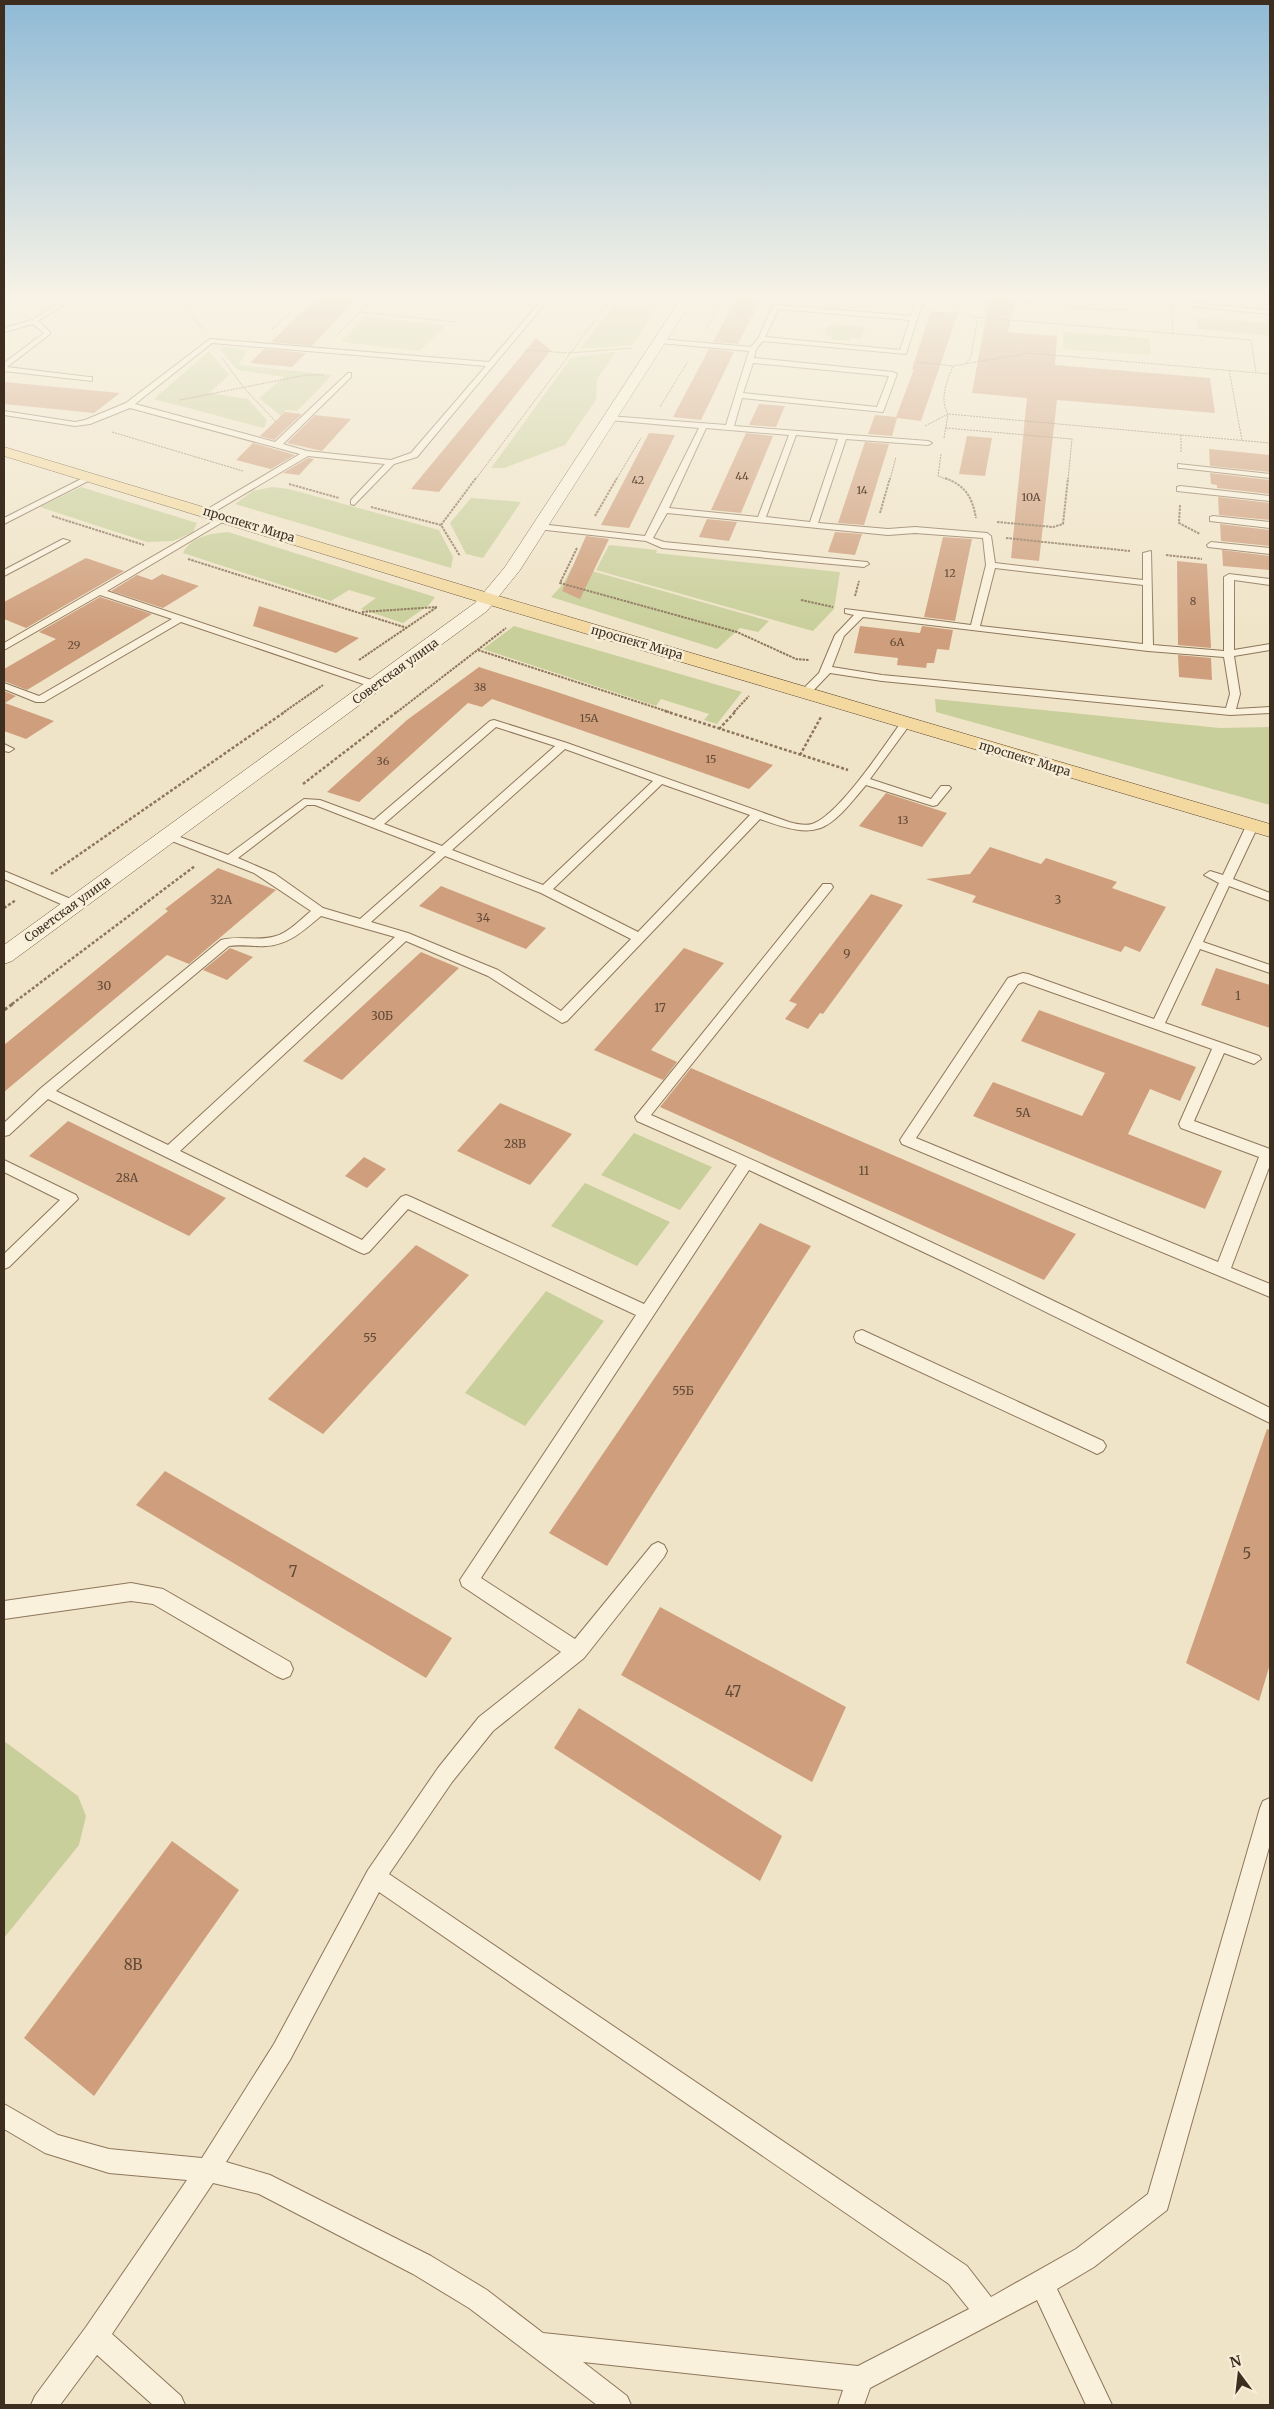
<svg xmlns="http://www.w3.org/2000/svg" width="1274" height="2409" viewBox="0 0 1274 2409" font-family="Merriweather,serif">
<style>
.green{fill:#c9cf9b}
.building{fill:#cf9f7d}
.lines{fill:none;stroke-linecap:round;stroke-linejoin:round}
.lane-casing{stroke:#8d765c;stroke-width:2}
.secondary-casing{stroke:#6f573f;stroke-width:1}
.primary-casing{stroke:#5b4430;stroke-width:1}
.path-far3{stroke:#8d765c;stroke-width:1;stroke-dasharray:2 1;stroke-linecap:butt}
.path-far2{stroke:#8d765c;stroke-width:2;stroke-dasharray:2.5 1;stroke-linecap:butt}
.path-far1{stroke:#8d765c;stroke-width:2.5;stroke-dasharray:3 2;stroke-linecap:butt}
.path{stroke:#8d765c;stroke-width:3;stroke-dasharray:4 2.5;stroke-linecap:butt}
.lane{fill:#faf1dc;fill-rule:evenodd}
.secondary{fill:#faf1dc;fill-rule:evenodd}
.primary{fill:#f3d9a0;fill-rule:evenodd}
.labels{text-anchor:middle;dominant-baseline:central;stroke-width:5;stroke-linejoin:round;paint-order:stroke}
.far-number-label{font-size:11px;fill:#624a37}
.far-street-label{font-size:12px;fill:#3d2e20;stroke:#f7eed8}
.number-label{font-size:12px;fill:#624a37}
.near-number-label{font-size:15px;fill:#624a37}
</style>
<rect width="100%" height="100%" fill="#f0e4c8"/>
<g class="green">
<polygon points="622,294 664,294 633,345 580,349"/>
<polygon points="791,294 823,294 908,301 907,304"/>
<polygon points="365,316 446,326 419,351 341,342"/>
<polygon points="1203,318 1270,323 1270,336 1197,329 1196,319"/>
<polygon points="836,324 861,326 865,329 861,339 851,338 850,341 831,340 832,336 823,335 827,327"/>
<polygon points="1063,332 1149,338 1151,355 1063,349"/>
<polygon points="223,347 247,350 239,365 332,375 297,411 286,410 281,416 259,398 284,377 238,370 221,351"/>
<polygon points="209,351 229,375 209,393 248,399 267,420 264,428 154,399"/>
<polygon points="616,352 597,379 596,400 565,445 504,468 491,468 571,358"/>
<polygon points="81,487 197,523 193,532 173,541 147,542 40,507"/>
<polygon points="272,487 289,489 439,530 453,557 451,568 235,504 253,491"/>
<polygon points="471,498 521,502 483,558 466,554 450,523"/>
<path d="M 228,532 L 435,597 L 429,605 L 403,623 L 361,609 L 376,598 L 349,590 L 331,601 L 183,553 C 192,536 209,534 228,532 Z"/>
<polygon points="609,545 657,550 656,553 840,572 834,609 813,631 596,570"/>
<polygon points="572,567 592,571 769,621 758,632 740,628 717,649 551,597 563,584"/>
<polygon points="514,626 742,692 717,724 704,720 709,714 661,699 656,706 483,649"/>
<polygon points="935,699 1220,728 1270,727 1270,805 936,712"/>
<polygon points="634,1133 712,1167 680,1210 601,1175"/>
<polygon points="585,1183 670,1222 637,1266 551,1226"/>
<polygon points="546,1291 604,1321 525,1426 465,1393"/>
<polygon points="4,1741 78,1796 86,1816 79,1845 4,1938"/>
</g>
<g class="building">
<polygon points="320,294 361,294 312,346 271,342"/>
<polygon points="739,294 763,294 738,344 713,342"/>
<polygon points="990,294 1016,294 1008,332 1057,336 1055,365 1210,378 1215,413 1057,400 1039,561 1011,558 1027,398 972,393"/>
<polygon points="931,311 958,313 921,421 897,418 892,436 868,434 875,415 896,417 914,369 912,369"/>
<polygon points="536,338 551,350 439,492 411,489"/>
<polygon points="264,349 306,353 292,367 250,363"/>
<polygon points="709,349 734,352 701,420 673,417"/>
<polygon points="4,382 120,393 94,413 4,404"/>
<polygon points="759,404 785,406 776,427 749,425"/>
<polygon points="285,412 302,414 274,440 260,436"/>
<polygon points="315,415 351,419 322,451 287,443"/>
<polygon points="649,433 675,435 629,528 601,525"/>
<polygon points="746,433 773,436 741,513 711,510"/>
<polygon points="967,436 992,438 985,476 959,474"/>
<polygon points="865,442 889,444 864,525 838,523"/>
<polygon points="253,443 295,455 271,469 236,460"/>
<polygon points="1209,449 1270,455 1270,472 1210,466"/>
<polygon points="308,458 314,459 299,475 283,473"/>
<polygon points="1210,473 1270,480 1270,494 1217,488 1217,485 1211,484"/>
<polygon points="1218,497 1270,503 1270,520 1219,515"/>
<polygon points="707,519 737,522 729,541 699,537"/>
<polygon points="1220,524 1270,530 1270,546 1221,541"/>
<polygon points="835,532 862,534 855,555 828,552"/>
<polygon points="586,536 609,539 580,599 562,591"/>
<polygon points="943,537 972,539 955,621 924,617"/>
<polygon points="1222,550 1270,556 1270,570 1223,566"/>
<polygon points="86,558 124,571 26,628 4,619 4,602"/>
<polygon points="1177,561 1207,564 1211,648 1178,645"/>
<polygon points="162,574 199,586 163,608 111,591 137,575 152,580"/>
<polygon points="100,597 152,614 27,690 4,681 4,669 56,639 39,632"/>
<polygon points="259,606 359,638 336,653 253,626"/>
<polygon points="860,626 920,633 922,626 953,630 949,650 937,649 934,663 927,663 926,668 897,665 898,658 854,653"/>
<polygon points="1178,655 1211,658 1212,680 1179,677"/>
<polygon points="479,667 557,692 773,765 749,789 492,699 482,707 468,703 359,802 327,792 407,720"/>
<polygon points="4,691 16,696 5,703 54,721 26,739 4,731"/>
<polygon points="886,793 947,813 922,847 859,826"/>
<polygon points="990,847 1041,864 1046,858 1117,882 1112,888 1166,907 1140,952 1125,946 1121,952 972,902 976,896 926,879 970,874"/>
<polygon points="218,868 276,890 189,964 167,955 4,1092 4,1045 168,911 165,909"/>
<polygon points="441,886 546,928 526,949 419,906"/>
<polygon points="871,894 903,905 823,1014 820,1013 808,1029 785,1019 797,1004 789,1001"/>
<polygon points="230,948 253,957 227,980 203,970"/>
<polygon points="684,948 724,963 651,1050 677,1062 663,1080 594,1050"/>
<polygon points="421,952 459,968 342,1080 303,1061"/>
<polygon points="1216,968 1270,985 1270,1028 1201,1005"/>
<polygon points="1039,1010 1196,1067 1180,1101 1150,1089 1128,1134 1222,1171 1205,1209 973,1116 993,1082 1082,1116 1105,1073 1021,1041"/>
<polygon points="691,1068 1076,1234 1044,1280 660,1107"/>
<polygon points="500,1103 572,1134 530,1185 457,1151"/>
<polygon points="68,1121 226,1198 189,1236 29,1156"/>
<polygon points="364,1157 386,1169 367,1188 345,1176"/>
<polygon points="760,1223 811,1246 607,1566 549,1533"/>
<polygon points="416,1245 469,1275 323,1434 268,1399"/>
<polygon points="1267,1429 1270,1430 1270,1664 1259,1701 1186,1663"/>
<polygon points="165,1471 452,1638 426,1678 136,1505"/>
<polygon points="660,1607 846,1707 812,1782 621,1675"/>
<polygon points="579,1708 782,1836 760,1881 554,1748"/>
<polygon points="172,1841 239,1890 94,2096 24,2038"/>
</g>
<g class="lines">
<defs>
<g id="lane">
<polygon points="74,294 82,294 38,321 50,332 50,334 7,367 89,377 92,377 92,381 4,371 4,363 44,333 33,324 4,332 4,328 32,320"/>
<path d="M 547,294 L 553,294 L 417,457 L 394,464 L 354,505 L 351,504 L 351,500 L 385,464 L 308,456 L 209,515 L 205,512 L 206,510 L 300,454 L 130,408 L 90,424 L 75,426 L 4,415 L 4,411 L 75,422 L 85,420 L 126,403 L 210,339 L 489,362 ZM 212,343 L 486,366 L 411,453 L 391,460 L 307,451 L 283,444 L 351,377 L 351,373 L 348,373 L 275,442 L 135,404 Z"/>
<path d="M 778,294 L 784,294 L 779,305 L 911,316 L 918,297 L 904,294 L 925,295 L 906,354 L 763,341 L 756,349 L 754,358 L 893,372 L 897,374 L 883,412 L 742,398 L 734,426 L 928,441 L 932,443 L 928,445 L 846,439 L 818,523 L 888,529 L 915,527 L 987,533 L 991,536 L 995,563 L 1143,580 L 1143,553 L 1151,551 L 1153,645 L 1224,651 L 1224,577 L 1229,574 L 1270,579 L 1270,585 L 1234,580 L 1234,650 L 1270,644 L 1270,650 L 1234,656 L 1240,694 L 1236,709 L 1270,707 L 1270,713 L 1230,715 L 882,681 L 830,673 L 810,694 L 802,694 L 802,690 L 819,673 L 835,635 L 854,615 L 845,613 L 845,609 L 971,625 L 986,565 L 983,538 L 915,533 L 888,535 L 667,513 L 653,538 L 664,542 L 867,562 L 869,564 L 864,567 L 662,548 L 646,541 L 537,529 L 537,525 L 540,524 L 645,536 L 699,428 L 609,420 L 605,418 L 609,416 L 726,425 L 749,351 L 660,343 L 656,341 L 660,339 L 751,347 L 758,339 ZM 778,309 L 910,320 L 900,350 L 765,337 ZM 753,363 L 889,376 L 877,407 L 743,393 ZM 706,428 L 789,435 L 758,517 L 669,508 ZM 796,435 L 838,439 L 810,522 L 766,517 ZM 995,568 L 1143,585 L 1143,644 L 980,626 ZM 863,617 L 1148,651 L 1224,657 L 1230,694 L 1226,708 L 882,675 L 832,667 L 844,636 Z"/>
<polygon points="1191,303 1270,310 1270,314 1189,306"/>
<polygon points="1178,464 1270,474 1270,478 1181,468 1178,468"/>
<polygon points="89,475 96,477 4,524 4,518"/>
<polygon points="1180,486 1270,496 1270,501 1177,491 1177,487"/>
<polygon points="224,515 231,517 107,591 380,683 380,687 372,687 181,622 44,702 36,702 4,689 4,683 39,696 172,619 100,595 4,650 4,643"/>
<polygon points="1213,516 1270,522 1270,528 1210,521 1210,517"/>
<polygon points="63,539 70,541 4,576 4,570"/>
<polygon points="1211,542 1270,548 1270,554 1208,547 1207,545"/>
<path d="M 494,720 L 567,743 L 789,822 C 796,824 805,826 812,824 C 838,816 885,745 902,721 L 906,720 L 911,723 L 870,779 L 931,799 L 941,786 L 949,786 L 951,788 L 937,805 L 933,806 L 866,785 C 827,832 820,841 760,819 L 567,1021 L 562,1023 L 488,976 L 406,941 L 180,1151 L 362,1240 L 401,1197 L 406,1195 L 411,1197 L 644,1304 L 737,1165 L 637,1121 L 635,1117 L 823,884 L 831,884 L 833,887 L 831,890 L 651,1115 C 860,1206 1066,1305 1270,1408 L 1270,1423 L 953,1266 L 749,1170 L 481,1578 L 575,1639 L 652,1545 L 658,1542 L 664,1545 L 667,1551 L 664,1557 L 584,1658 L 493,1731 L 452,1782 L 389,1874 L 967,2266 L 991,2297 L 1076,2249 L 1148,2194 L 1260,1808 L 1263,1801 L 1270,1798 L 1270,1844 L 1167,2210 L 1094,2267 L 1057,2289 L 1112,2405 L 1086,2405 L 1037,2300 L 870,2388 L 864,2405 L 838,2405 L 843,2390 L 583,2362 L 627,2396 L 631,2405 L 597,2405 L 469,2308 L 413,2274 L 259,2194 L 213,2183 L 112,2334 L 181,2396 L 185,2405 L 153,2405 L 97,2355 L 60,2405 L 31,2405 L 35,2396 L 86,2327 L 187,2180 L 109,2173 L 45,2153 L 4,2129 L 4,2104 L 58,2135 L 109,2149 L 202,2158 L 274,2044 L 368,1870 L 438,1768 L 479,1717 L 561,1652 L 462,1586 L 460,1580 L 636,1315 L 408,1209 L 369,1252 L 364,1254 L 359,1252 L 48,1099 L 9,1135 L 4,1136 L 4,1123 L 41,1088 L 221,940 C 239,935 258,942 276,936 C 289,932 300,920 311,911 L 254,873 L 164,838 L 162,836 L 164,834 L 172,834 L 228,855 L 304,799 L 320,800 L 374,820 L 490,721 ZM 496,727 L 555,746 L 442,846 L 384,824 ZM 565,749 L 653,781 L 543,885 L 452,850 ZM 662,784 L 750,815 L 638,932 L 553,889 ZM 307,805 L 315,805 L 436,852 L 360,919 L 323,908 L 275,874 L 238,858 ZM 445,856 L 541,893 L 631,939 L 561,1011 L 498,970 L 408,933 L 371,922 ZM 321,916 L 395,937 L 168,1145 L 56,1091 L 229,946 C 241,944 253,947 266,946 C 289,945 304,930 321,916 ZM 379,1892 L 949,2284 L 969,2309 L 858,2366 L 543,2333 L 487,2290 L 431,2256 L 270,2175 L 226,2162 L 290,2060 Z"/>
<polygon points="4,744 14,749 9,752 4,751"/>
<path d="M 1252,823 L 1258,826 L 1233,879 L 1270,893 L 1270,901 L 1229,886 L 1203,942 L 1270,965 L 1270,973 L 1200,949 L 1165,1023 L 1259,1056 L 1261,1059 L 1254,1064 L 1224,1053 L 1194,1121 L 1270,1149 L 1270,1165 L 1231,1268 L 1270,1284 L 1270,1297 L 902,1144 L 900,1140 L 1008,978 L 1023,973 L 1028,974 L 1154,1019 L 1219,883 L 1204,875 L 1210,871 L 1223,875 L 1246,826 ZM 1023,982 L 1212,1049 L 1179,1124 L 1181,1128 L 1259,1157 L 1218,1262 L 916,1138 L 1018,984 Z"/>
<polygon points="4,871 78,902 80,905 74,909 70,908 4,879"/>
<polygon points="4,1160 76,1195 78,1199 9,1267 4,1269 4,1254 60,1200 4,1172"/>
<polygon points="862,1330 1103,1441 1106,1446 1103,1451 1097,1454 1091,1451 856,1342 854,1337 856,1332"/>
<polygon points="131,1583 163,1589 290,1662 293,1669 290,1676 283,1679 276,1676 153,1604 131,1601 4,1619 4,1601"/>
</g>
<polygon id="secondary" points="684,294 696,294 520,570 487,611 12,961 4,964 4,945 475,603 505,567"/>
<polygon id="primary" points="4,447 495,595 1270,824 1270,837 483,603 4,456"/>
</defs>
<use href="#lane" class="lane-casing"/>
<use href="#secondary" class="secondary-casing"/>
<use href="#primary" class="primary-casing"/>
<g class="path-far3">
<polyline points="4,294 19,296 20,299 4,308"/>
<polyline points="178,294 202,329"/>
<polyline points="938,296 1103,310 1131,309 1133,299 1172,302"/>
<polyline points="937,301 974,317 1251,340 1256,372"/>
<polyline points="361,312 455,322"/>
<polyline points="272,329 310,294"/>
<polyline points="706,329 725,294"/>
<polyline points="338,334 378,294"/>
<polyline points="1173,334 1171,300 1177,299"/>
<polyline points="526,350 569,353 632,348"/>
<polyline points="222,358 244,388 276,422"/>
<polyline points="917,362 953,366"/>
<polyline points="966,364 971,356 977,322 974,317"/>
<polyline points="1229,370 1242,440"/>
<polyline points="180,400 306,375 324,375"/>
<polyline points="660,407 688,361"/>
<polyline points="925,426 948,414 1270,443"/>
<polyline points="946,428 1072,439 1068,480"/>
<polyline points="112,432 243,471"/>
<polyline points="1181,435 1181,452"/>
<path d="M 944,438 L 948,414 C 939,399 947,381 953,366 L 1029,353 L 1270,374"/>
<polyline points="941,454 938,476 948,480"/>
<polyline points="475,480 615,294"/>
<polyline points="616,480 641,438"/>
<polyline points="890,480 896,457"/>
</g>
<g class="path-far2">
<path d="M 945,478 C 966,486 972,497 976,518"/>
<polyline points="289,484 339,498"/>
<polyline points="1180,505 1179,523 1200,534"/>
<polyline points="371,507 441,525 460,556"/>
<polyline points="880,513 890,478"/>
<polyline points="52,516 144,545"/>
<polyline points="595,516 617,478"/>
<polyline points="997,522 1053,527 1063,524 1068,478"/>
<polyline points="441,525 476,478"/>
<polyline points="1006,538 1130,551"/>
<polyline points="577,548 560,583 737,632 796,659 809,660"/>
<polyline points="1166,555 1202,559"/>
<polyline points="188,559 407,628"/>
<polyline points="855,596 859,581"/>
<polyline points="801,600 833,607"/>
<polyline points="362,612 437,607"/>
<polyline points="478,650 669,712"/>
<polyline points="359,660 437,607"/>
<polyline points="284,712 323,685"/>
<polyline points="397,712 506,628"/>
<polyline points="734,712 749,696"/>
</g>
<g class="path-far1">
<polyline points="665,711 848,770"/>
<polyline points="719,729 736,711"/>
<polyline points="800,755 821,717"/>
<polyline points="303,784 398,711"/>
<polyline points="51,874 286,711"/>
<polyline points="4,908 16,900"/>
<polyline points="12,1004 195,866"/>
</g>
<polyline class="path" points="4,1010 14,1003"/>
<use href="#lane" class="lane"/>
<use href="#secondary" class="secondary"/>
<use href="#primary" class="primary"/>
</g>
<linearGradient id="sky" x2="0" y2="1"><stop stop-color="#8fbad6"/><stop offset="0.47" stop-color="#f8f3e6"/><stop offset="1" stop-color="#f8f3e6" stop-opacity="0"/></linearGradient>
<rect width="1274" height="631" fill="url(#sky)"/>
<g class="labels">
<g class="far-number-label">
<text x="742" y="476">44</text>
<text x="638" y="480">42</text>
<text x="862" y="490">14</text>
<text x="1031" y="497">10А</text>
<text x="950" y="573">12</text>
<text x="1193" y="601">8</text>
<text x="897" y="642">6А</text>
<text x="74" y="645">29</text>
<text x="480" y="687">38</text>
<text x="589" y="718">15А</text>
<text x="711" y="759">15</text>
<text x="383" y="761">36</text>
<text x="903" y="820">13</text>
</g>
<g class="far-street-label">
<text transform="translate(249 524) rotate(17)">проспект Мира</text>
<text transform="translate(637 642) rotate(16)">проспект Мира</text>
<text transform="translate(395 671) rotate(-36)">Советская улица</text>
<text transform="translate(1025 758) rotate(17)">проспект Мира</text>
<text transform="translate(67 909) rotate(-36)">Советская улица</text>
</g>
<g class="number-label">
<text x="221" y="899">32А</text>
<text x="1058" y="899">3</text>
<text x="483" y="917">34</text>
<text x="847" y="953">9</text>
<text x="104" y="985">30</text>
<text x="1238" y="995">1</text>
<text x="660" y="1007">17</text>
<text x="382" y="1015">30Б</text>
<text x="1023" y="1112">5А</text>
<text x="515" y="1143">28В</text>
<text x="864" y="1170">11</text>
<text x="127" y="1177">28А</text>
<text x="370" y="1337">55</text>
<text x="683" y="1390">55Б</text>
</g>
<g class="near-number-label">
<text x="1247" y="1553">5</text>
<text x="293" y="1571">7</text>
<text x="733" y="1691">47</text>
<text x="133" y="1964">8В</text>
</g>
</g>
<rect width="1274" height="2409" fill="none" stroke="#3d2e20" stroke-width="10"/>
<g transform="translate(1239 2374) rotate(345)" stroke="#f7eed8" stroke-width="4" paint-order="stroke">
<path d="M0-4L9 19L0 12L-9 19Z" fill="#3d2e20"/>
<text y="-8" font-size="14" font-weight="bold" text-anchor="middle" fill="#3d2e20">N</text>
</g>
</svg>
